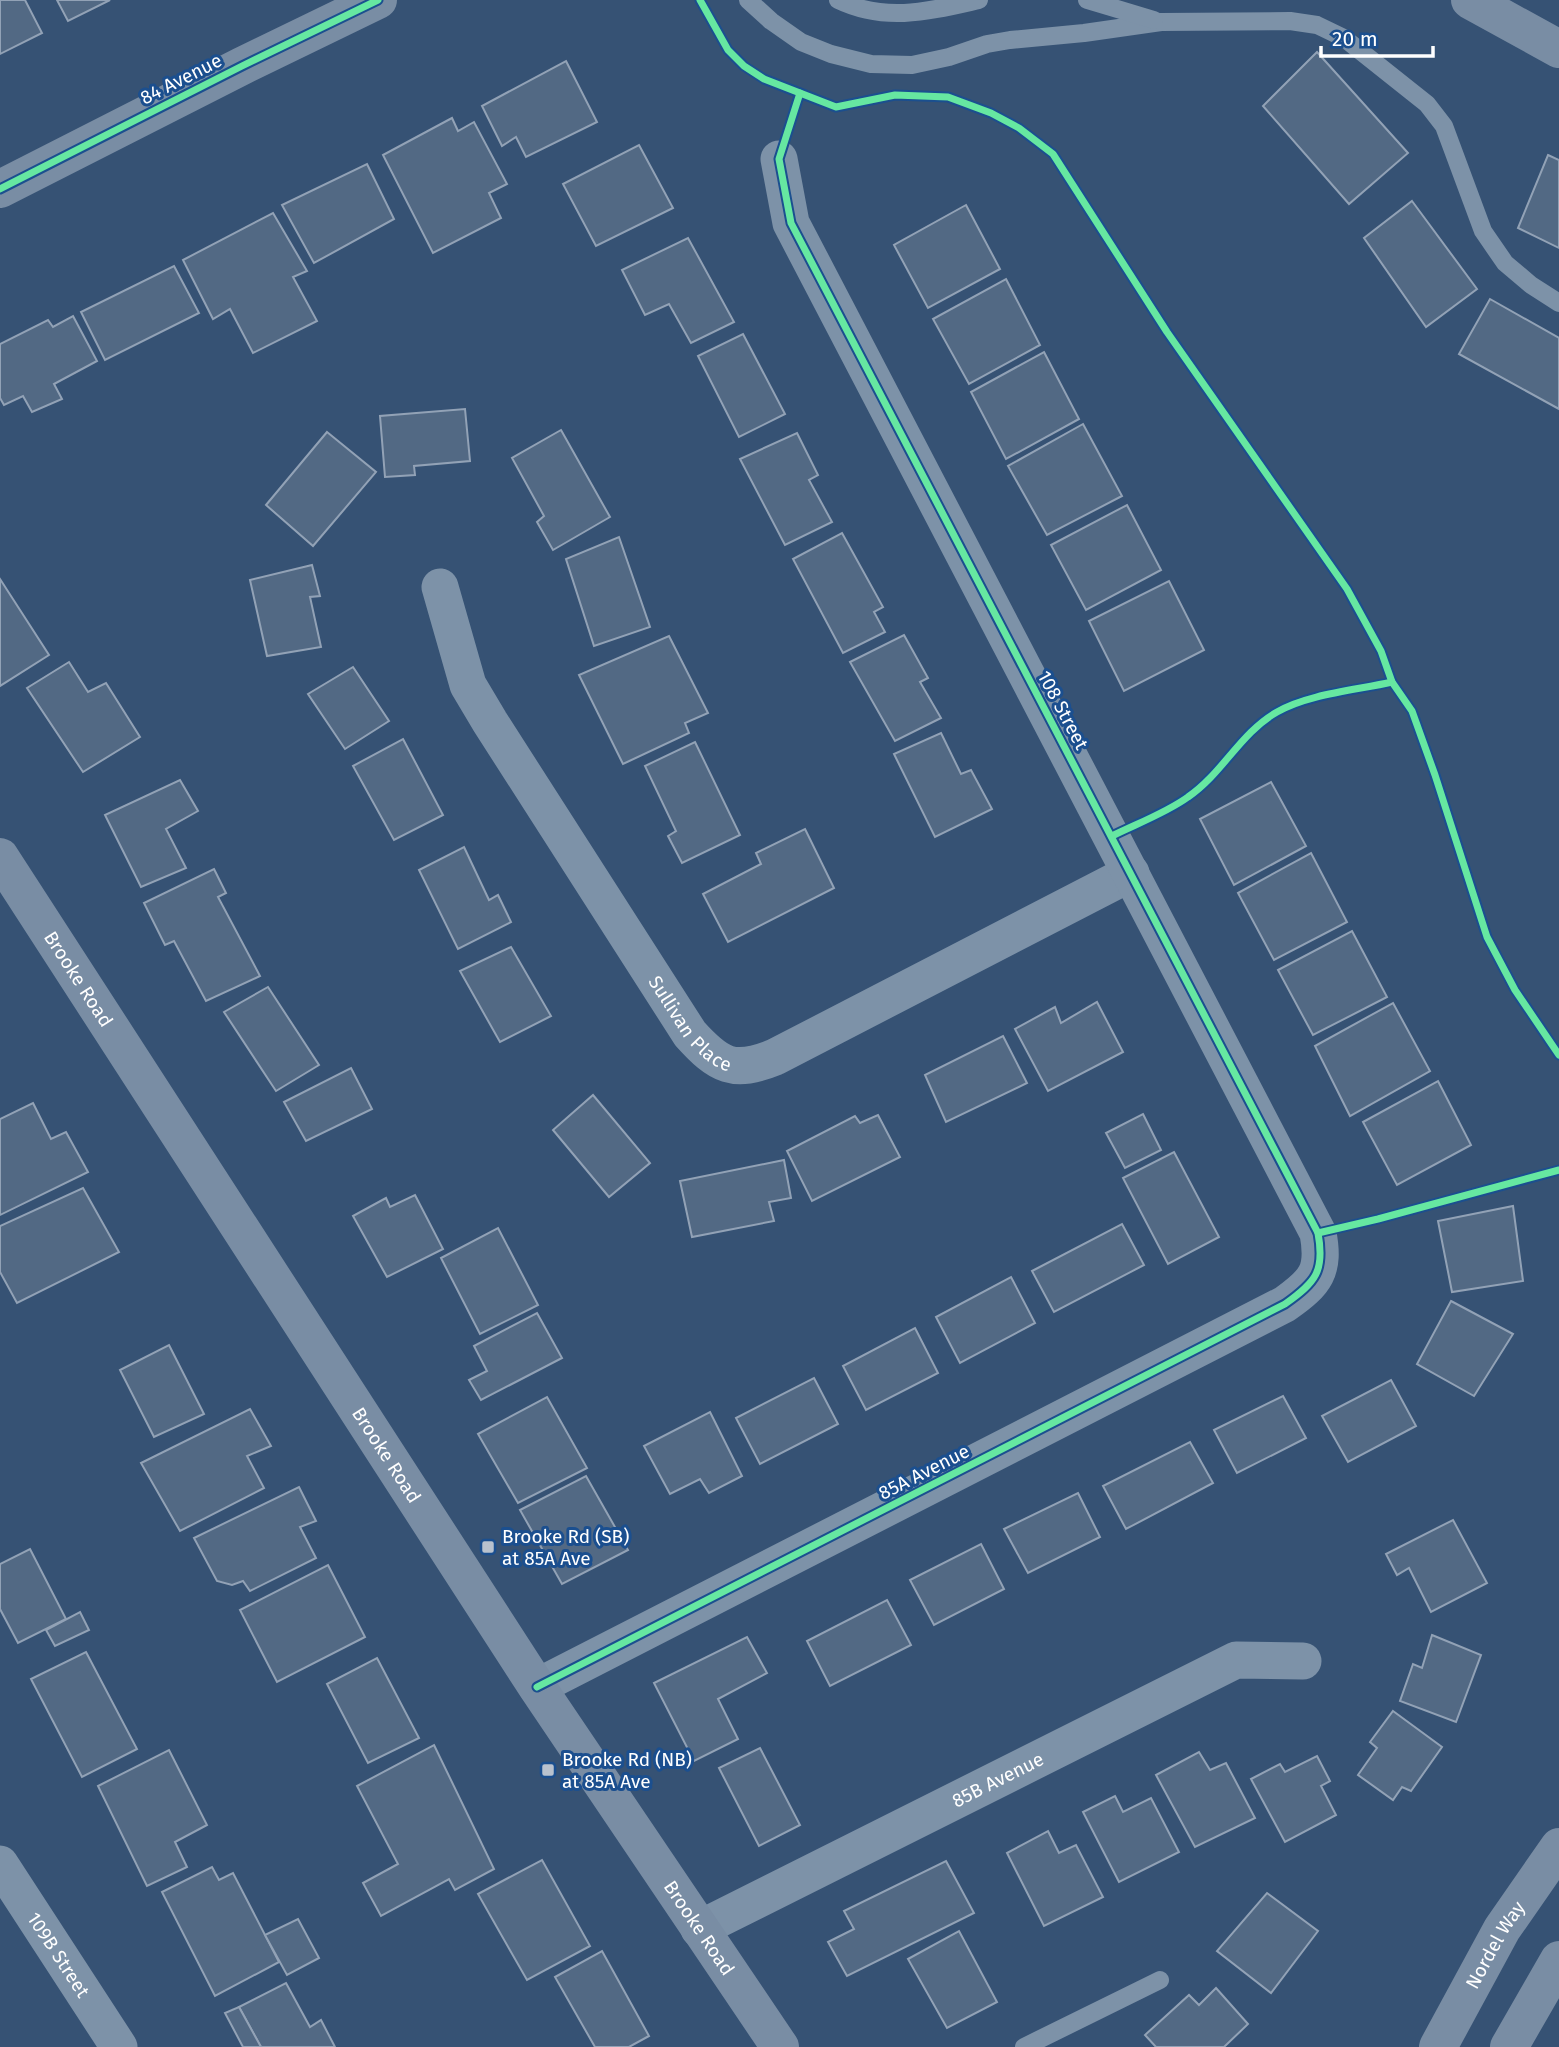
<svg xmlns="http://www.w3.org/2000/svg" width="1559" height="2047" viewBox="0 0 1559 2047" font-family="'Fira Sans',sans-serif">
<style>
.building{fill:#526984;stroke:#92a2b6;stroke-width:2}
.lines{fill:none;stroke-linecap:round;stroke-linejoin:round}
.lane{stroke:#7d92a8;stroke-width:18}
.street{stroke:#7d92a8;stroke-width:37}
.secondary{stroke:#798da4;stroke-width:38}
.cycleway-casing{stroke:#1b4f8f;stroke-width:11}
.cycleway{stroke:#66e7a1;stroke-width:7}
.poi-dot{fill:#b9c2ce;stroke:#1b4f8f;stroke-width:2.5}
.labels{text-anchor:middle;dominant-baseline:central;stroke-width:6;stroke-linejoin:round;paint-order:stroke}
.street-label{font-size:19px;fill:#fff;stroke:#1b4f8f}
.poi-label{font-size:19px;fill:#fff;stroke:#1b4f8f;text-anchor:start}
</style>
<rect width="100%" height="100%" fill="#365274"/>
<g class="building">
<polygon points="0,0 25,0 42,33 0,54"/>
<polygon points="57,0 110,0 68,21"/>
<polygon points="1317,52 1408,153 1349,204 1263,106"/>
<polygon points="566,61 597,122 526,157 516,137 502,146 482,106"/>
<polygon points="452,118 458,131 474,122 507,184 489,193 501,218 433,253 383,155"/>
<polygon points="639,145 673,208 596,246 563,184"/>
<polygon points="1548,155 1559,160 1559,248 1518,228"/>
<polygon points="367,164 394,219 314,263 282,205"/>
<polygon points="1412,201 1477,289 1426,327 1364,238"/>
<polygon points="966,205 1000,269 928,308 894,245"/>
<polygon points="273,213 307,271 293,277 317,321 253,353 230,309 213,319 183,260"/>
<polygon points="688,238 734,322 691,343 669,304 645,315 622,270"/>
<polygon points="174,266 199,313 105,360 81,312"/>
<polygon points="1006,279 1040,345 969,384 933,319"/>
<polygon points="1490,299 1559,338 1559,409 1459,354"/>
<polygon points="73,316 97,361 54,384 62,399 32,412 23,396 4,405 0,398 0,344 48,320 53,327"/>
<polygon points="743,334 785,414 739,437 698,356"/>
<polygon points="1044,352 1079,419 1006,459 971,392"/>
<polygon points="465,409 470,461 414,466 415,475 385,477 380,416"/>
<polygon points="1083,424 1122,496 1047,535 1008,466"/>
<polygon points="561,430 610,517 553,550 537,522 544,516 512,458"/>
<polygon points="327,432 376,472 313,546 266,505"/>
<polygon points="797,433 818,475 809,480 832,522 785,545 740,459"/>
<polygon points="1127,505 1161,570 1086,610 1051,545"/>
<polygon points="842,533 883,607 874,612 885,632 843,653 793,559"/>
<polygon points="619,537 650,627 594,646 566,559"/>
<polygon points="312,565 320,596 310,597 321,647 267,656 250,580"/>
<polygon points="0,579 49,655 0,686"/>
<polygon points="1169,581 1204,650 1124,691 1089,621"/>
<polygon points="904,635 928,678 920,682 941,718 895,741 850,662"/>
<polygon points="669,636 708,713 685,723 689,733 623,764 579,675"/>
<polygon points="69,662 88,692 106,683 140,737 83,772 27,688"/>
<polygon points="353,667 389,721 345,749 308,694"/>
<polygon points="941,733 961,774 971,770 992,809 935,837 894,754"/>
<polygon points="403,739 443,815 394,840 353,766"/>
<polygon points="695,742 740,835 682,863 668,836 676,831 645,766"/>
<polygon points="180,780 198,811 166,829 186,868 141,887 105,815"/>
<polygon points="1271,782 1306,846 1234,885 1200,819"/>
<polygon points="805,829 834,888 728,942 703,894 761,864 756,853"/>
<polygon points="464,847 489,900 498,895 511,922 458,949 419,870"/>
<polygon points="1311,853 1347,922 1274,960 1238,893"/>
<polygon points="214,869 226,893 218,897 260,976 206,1001 174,941 165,945 144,903"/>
<polygon points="1352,931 1387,997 1313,1035 1278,970"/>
<polygon points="511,947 551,1016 500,1042 460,971"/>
<polygon points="268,987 319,1065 276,1091 224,1012"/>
<polygon points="1097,1002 1123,1052 1048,1091 1015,1029 1055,1007 1061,1023"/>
<polygon points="1393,1003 1430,1071 1350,1116 1315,1046"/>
<polygon points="1003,1036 1027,1083 946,1122 925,1075"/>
<polygon points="351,1068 372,1109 306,1141 284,1102"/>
<polygon points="1438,1081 1471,1145 1397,1185 1363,1122"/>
<polygon points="593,1095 650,1163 609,1197 553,1130"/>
<polygon points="33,1103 51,1139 66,1132 88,1172 0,1215 0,1119"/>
<polygon points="1143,1114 1161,1150 1125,1168 1106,1133"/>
<polygon points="878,1115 900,1157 812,1201 787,1151 855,1116 860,1123"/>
<polygon points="1174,1152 1219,1237 1168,1264 1123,1178"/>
<polygon points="784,1160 791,1198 769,1202 774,1221 692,1237 680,1181"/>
<polygon points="83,1188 119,1252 17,1303 0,1272 0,1226"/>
<polygon points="415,1195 443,1249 387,1277 353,1216 386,1198 390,1207"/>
<polygon points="1513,1206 1523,1281 1452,1292 1438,1221"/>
<polygon points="1122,1224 1144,1265 1054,1312 1032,1271"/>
<polygon points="498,1228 538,1305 480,1334 441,1258"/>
<polygon points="1011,1277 1035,1323 960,1363 936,1317"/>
<polygon points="1451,1301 1513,1334 1474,1396 1417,1364"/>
<polygon points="537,1313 562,1358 481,1400 469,1380 487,1371 474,1346"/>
<polygon points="915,1328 938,1373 866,1410 843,1366"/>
<polygon points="169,1345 204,1414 154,1437 120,1370"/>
<polygon points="814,1378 838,1424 760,1464 736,1418"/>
<polygon points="1391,1380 1416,1426 1348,1462 1322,1416"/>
<polygon points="1283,1396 1306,1438 1237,1473 1214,1430"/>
<polygon points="547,1397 587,1468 518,1503 478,1434"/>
<polygon points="250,1409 271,1446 247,1456 264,1488 180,1531 141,1463"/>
<polygon points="710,1412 742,1476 709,1493 700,1479 670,1494 644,1446"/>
<polygon points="1190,1442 1213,1483 1126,1529 1103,1486"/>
<polygon points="586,1476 628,1550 562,1584 520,1510"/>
<polygon points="299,1487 316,1521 300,1527 316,1558 250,1591 243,1581 232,1585 217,1581 194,1538"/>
<polygon points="1078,1493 1100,1537 1028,1573 1004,1529"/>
<polygon points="1453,1520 1487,1583 1431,1612 1409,1568 1397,1575 1386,1554"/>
<polygon points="981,1544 1004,1589 934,1625 910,1580"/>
<polygon points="30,1549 66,1619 18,1643 0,1609 0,1564"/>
<polygon points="328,1565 365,1637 277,1682 240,1610"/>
<polygon points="887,1600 911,1645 830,1686 807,1641"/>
<polygon points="80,1612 89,1630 55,1646 46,1630"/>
<polygon points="1432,1635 1481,1655 1456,1722 1400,1701 1413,1664 1422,1668"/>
<polygon points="747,1637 767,1673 718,1699 738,1739 694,1761 654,1683"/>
<polygon points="86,1652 137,1749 82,1777 31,1679"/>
<polygon points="377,1658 419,1738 368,1763 327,1684"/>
<polygon points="1393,1711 1442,1747 1411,1791 1402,1787 1393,1800 1358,1775 1377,1748 1370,1742"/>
<polygon points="434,1745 494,1869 455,1890 449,1879 381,1916 363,1883 398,1864 357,1786"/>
<polygon points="760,1748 800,1825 759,1846 719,1768"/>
<polygon points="169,1750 207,1825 175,1842 187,1867 147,1886 98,1786"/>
<polygon points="1199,1752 1210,1770 1226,1763 1255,1818 1195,1847 1156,1775"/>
<polygon points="1317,1756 1330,1781 1321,1786 1336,1815 1285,1842 1251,1779 1280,1764 1285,1772"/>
<polygon points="1115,1796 1123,1812 1151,1798 1179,1852 1119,1882 1083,1812"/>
<polygon points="1048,1831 1059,1853 1076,1845 1103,1897 1044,1926 1007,1853"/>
<polygon points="542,1860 590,1946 527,1980 478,1894"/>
<polygon points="946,1861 974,1913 847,1976 828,1942 854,1929 844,1911"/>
<polygon points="212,1867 219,1880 233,1873 279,1962 215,1996 162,1892"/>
<polygon points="1267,1893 1318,1931 1271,1993 1217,1951"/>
<polygon points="298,1919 319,1958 287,1975 265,1935"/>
<polygon points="959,1931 997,2002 947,2028 908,1959"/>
<polygon points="602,1951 649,2036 629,2047 595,2047 555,1977"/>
<polygon points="286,1983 310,2027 321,2020 335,2047 261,2047 239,2007"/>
<polygon points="1216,1988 1248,2024 1224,2047 1156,2047 1145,2035 1189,1995 1199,2005"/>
<polygon points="239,2007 261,2047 243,2047 225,2013"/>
</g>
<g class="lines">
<g class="lane">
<polyline points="748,0 771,21 801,42 831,54 871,64 912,65 949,57 987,44 1010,40 1084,33 1161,22 1290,21 1317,25 1344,38 1427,104 1444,126 1483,231 1505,263 1531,285 1559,303"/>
<path d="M 838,0 C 886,23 930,11 979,0"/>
<polyline points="1087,0 1154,20"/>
<polyline points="1024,2047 1160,1980"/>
</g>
<g class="street">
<path id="s1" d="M 440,587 L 468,685 L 490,722 L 690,1034 C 719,1066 733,1074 775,1057 L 1131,873"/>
<path d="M 537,1687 L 1285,1304 C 1316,1282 1325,1271 1318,1233 L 791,223 L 779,159"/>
<path id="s2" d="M 0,1864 L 119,2047"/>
<path id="s3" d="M 699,1929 L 1236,1660 L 1303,1661"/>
</g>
<g class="secondary">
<polyline points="1470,0 1559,49"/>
<polyline points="0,189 242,66 378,0"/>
<path id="s4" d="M 0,857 L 537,1687 L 780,2047"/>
<path id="s5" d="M 1438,2047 L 1502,1929 L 1559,1847"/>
<polyline points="1509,2047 1559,1960"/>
</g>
<defs>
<g id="cycleway">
<polyline points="700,0 728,50 744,66 764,79 836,107 895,95 948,97 991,113 1019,128 1053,154 1167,332 1347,589 1381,651 1392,682 1412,711 1435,775 1487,937 1515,990 1559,1055"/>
<polyline points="0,189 242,66 378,0"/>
<path d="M 1112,836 C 1136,824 1166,813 1188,797 C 1223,773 1240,733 1277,712 C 1308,694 1357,690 1392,682"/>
<polyline points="1318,1233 1378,1219 1559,1170"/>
<path d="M 537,1687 L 1285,1304 C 1316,1282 1325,1271 1318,1233 L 791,223 L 779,159 L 800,93"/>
</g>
</defs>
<use href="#cycleway" class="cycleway-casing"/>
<use href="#cycleway" class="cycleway"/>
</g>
<g class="poi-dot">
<rect x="481" y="1540" width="14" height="14" rx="3.5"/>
<rect x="541" y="1763" width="14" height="14" rx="3.5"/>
</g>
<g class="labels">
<g class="street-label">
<text transform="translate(181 79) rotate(-27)">84 Avenue</text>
<text transform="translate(1063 710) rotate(62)">108 Street</text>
<text stroke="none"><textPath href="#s4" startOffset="145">Brooke Road</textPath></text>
<text stroke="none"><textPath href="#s1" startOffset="508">Sullivan Place</textPath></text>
<text stroke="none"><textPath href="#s4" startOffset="712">Brooke Road</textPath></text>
<text transform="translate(924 1472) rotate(-27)">85A Avenue</text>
<text stroke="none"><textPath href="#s3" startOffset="334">85B Avenue</textPath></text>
<text stroke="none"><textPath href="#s4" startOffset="1279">Brooke Road</textPath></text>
<text stroke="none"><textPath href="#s5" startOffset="117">Nordel Way</textPath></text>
<text stroke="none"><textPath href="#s2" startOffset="108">109B Street</textPath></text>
</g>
<g class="poi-label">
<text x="502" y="1536">Brooke Rd (SB)<tspan x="502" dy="22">at 85A Ave</tspan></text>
<text x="562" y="1759">Brooke Rd (NB)<tspan x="562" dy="22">at 85A Ave</tspan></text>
</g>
</g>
<path d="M1321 46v10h112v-10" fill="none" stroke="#ffffff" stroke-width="3.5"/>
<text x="1332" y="46" font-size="21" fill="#ffffff" stroke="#1b4f8f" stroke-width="5" paint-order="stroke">20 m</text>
</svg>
